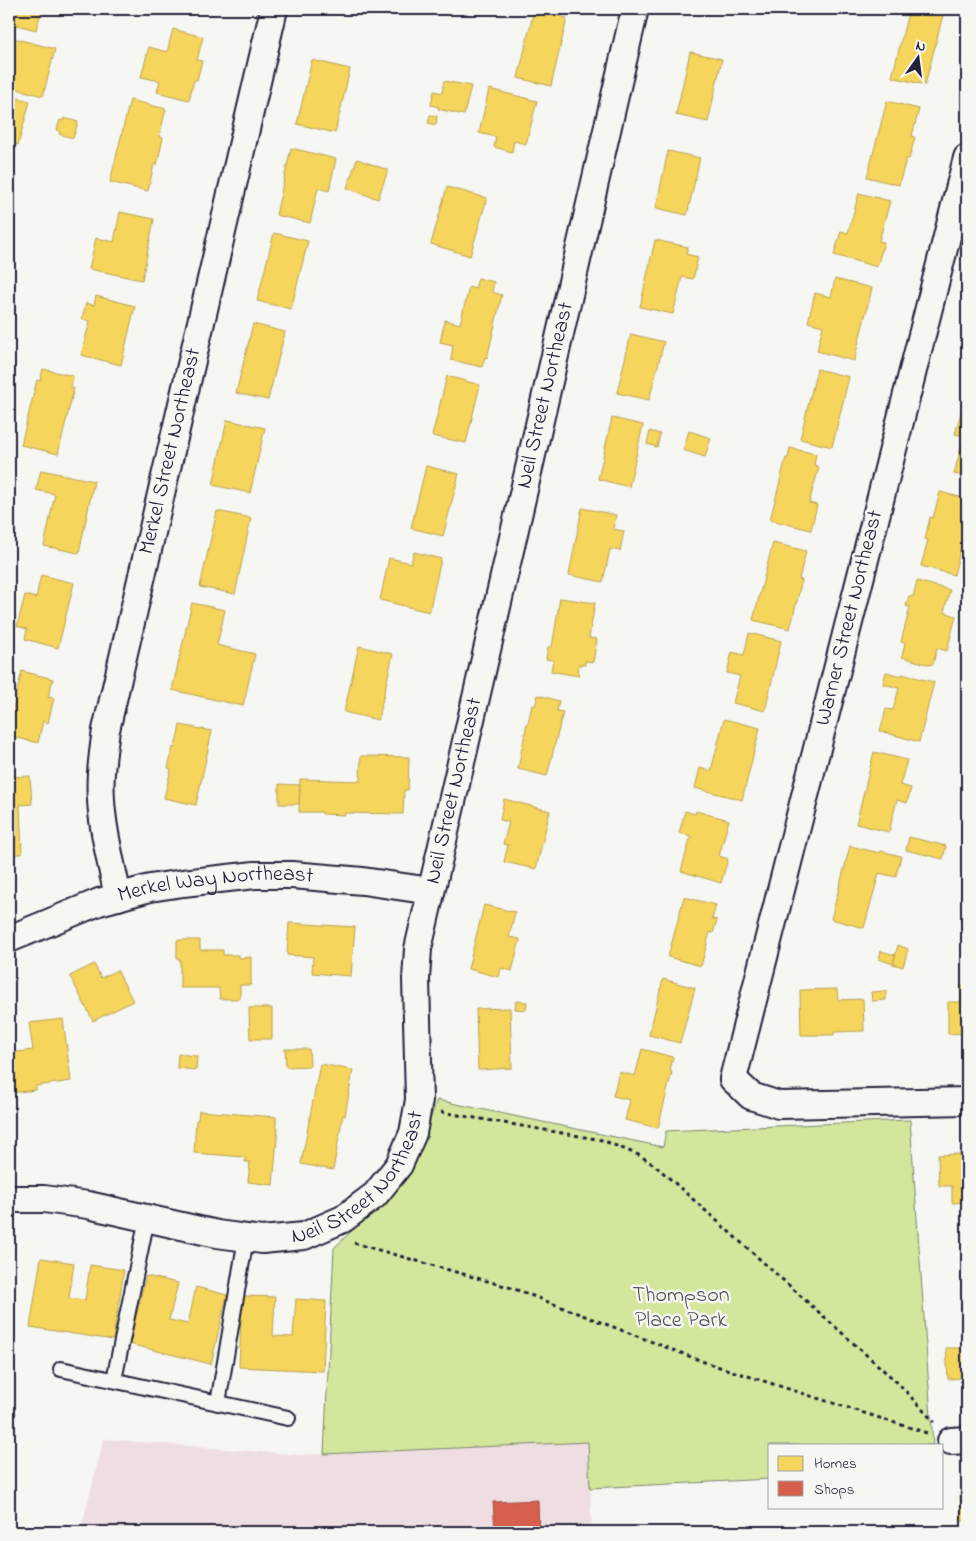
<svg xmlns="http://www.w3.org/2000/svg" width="976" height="1541" viewBox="0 0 976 1541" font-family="'Indie Flower',sans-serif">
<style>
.built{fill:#efdee1}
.green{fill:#d2e79c;stroke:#7a846c}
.homes{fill:#f6d55c;stroke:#b69f52}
.shops{fill:#d6604d;stroke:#a04d48}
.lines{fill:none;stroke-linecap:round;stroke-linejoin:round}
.lane-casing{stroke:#22223b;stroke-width:18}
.street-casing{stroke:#22223b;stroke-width:30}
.path{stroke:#22223b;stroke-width:3;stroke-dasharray:4 4;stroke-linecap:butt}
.lane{stroke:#f6f6f2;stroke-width:14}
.street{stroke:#f6f6f2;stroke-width:26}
.labels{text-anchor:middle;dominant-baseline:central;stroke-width:5;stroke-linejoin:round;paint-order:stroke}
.street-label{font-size:22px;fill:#22223b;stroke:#f6f6f2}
.park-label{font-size:22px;fill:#4e5353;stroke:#f6f6f2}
</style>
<rect width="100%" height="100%" fill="#f6f6f2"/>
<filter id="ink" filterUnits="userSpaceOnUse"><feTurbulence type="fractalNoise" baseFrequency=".02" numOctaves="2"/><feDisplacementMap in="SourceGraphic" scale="10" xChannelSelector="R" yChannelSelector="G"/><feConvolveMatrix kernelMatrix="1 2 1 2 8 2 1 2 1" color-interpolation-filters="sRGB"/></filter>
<g filter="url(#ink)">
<polygon class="built" points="104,1439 300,1455 588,1442 592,1532 80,1532"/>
<polygon class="green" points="437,1100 663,1147 666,1131 910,1120 933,1445 770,1445 770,1479 590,1488 588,1442 324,1454 334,1248 396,1188 418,1154"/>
<g class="homes">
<polygon points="9,9 42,9 36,30 9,23"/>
<polygon points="343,9 376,9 374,17 343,10"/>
<polygon points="909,9 918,9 943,15 925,85 892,77"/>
<polygon points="534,10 567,18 551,86 518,78"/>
<polygon points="173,29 203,37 197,60 202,61 197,80 194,80 189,100 157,92 160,81 141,77 149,47 167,52"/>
<polygon points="9,37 55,49 43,96 9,87"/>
<polygon points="690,52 722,59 708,122 676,115"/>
<polygon points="312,60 350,69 335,133 297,124"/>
<polygon points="444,81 471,86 464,115 438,109 439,107 431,105 434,91 442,93"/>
<polygon points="489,89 537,101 526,144 514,141 512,152 494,147 496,137 479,133"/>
<polygon points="9,96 30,101 18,145 9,143"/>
<polygon points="130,100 166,109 159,137 163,138 157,165 154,164 148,191 110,182"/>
<polygon points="887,101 919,109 912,136 915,137 909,159 906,159 899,185 867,177"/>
<polygon points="430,115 437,116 436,125 428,123"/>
<polygon points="64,118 78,122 73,138 59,134 60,131 57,130 60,120 63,121"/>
<polygon points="291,148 336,159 329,191 318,188 310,223 276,215"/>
<polygon points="668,151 700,158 687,215 656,208"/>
<polygon points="357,159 388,170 378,199 347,188"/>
<polygon points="447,187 487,198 470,256 431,244"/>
<polygon points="859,193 890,201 879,241 884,242 877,267 834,255 841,231 848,233"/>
<polygon points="120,212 154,219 142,280 89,269 96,238 114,242"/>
<polygon points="274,233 308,241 291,309 257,301"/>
<polygon points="655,240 688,247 686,254 698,257 693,279 682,277 673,314 640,307"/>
<polygon points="478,278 494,282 492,292 502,295 487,358 485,357 482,367 451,360 453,345 440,342 445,320 460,324 469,287 475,289"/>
<polygon points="835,279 872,288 854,361 817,351 823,326 808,322 815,293 831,297"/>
<polygon points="96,296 135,306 121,365 81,355 90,321 82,319 86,303 94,305"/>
<polygon points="253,324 285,332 268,400 236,393"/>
<polygon points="631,334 664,342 649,400 617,393"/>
<polygon points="43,369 73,376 71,388 74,388 58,454 21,445 37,380 40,381"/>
<polygon points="817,369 849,377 832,447 800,439"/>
<polygon points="447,376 480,385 466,443 432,436"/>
<polygon points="962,409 967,410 967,477 954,474 964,436 955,434"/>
<polygon points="612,418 643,425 629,487 598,479"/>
<polygon points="227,420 265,428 250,493 213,485"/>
<polygon points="650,431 660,434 657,447 647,444"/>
<polygon points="689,431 711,438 705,457 683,450"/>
<polygon points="790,448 816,454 814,465 819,467 809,503 817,505 811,530 770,520 786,458 788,458"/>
<polygon points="426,466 459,474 443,536 411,528"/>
<polygon points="41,470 94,481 79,553 44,546 55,494 36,490"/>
<polygon points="940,492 967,499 967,522 954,575 921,566 928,540 925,539 930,517 933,518"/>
<polygon points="582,508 616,515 613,529 624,531 620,551 610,549 603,582 569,575"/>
<polygon points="217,511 251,518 235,594 200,587"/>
<polygon points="773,543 806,551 799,579 802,580 790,629 753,620"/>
<polygon points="414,552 441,559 429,612 380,600 389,558 411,563"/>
<polygon points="41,575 74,583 58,648 25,639 27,629 17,626 25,595 36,598"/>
<polygon points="917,581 950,590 944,612 956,616 947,651 937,648 933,664 931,664 930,665 902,657 905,643 901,642 910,607 906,606 909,596 913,597"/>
<polygon points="560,598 595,603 589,638 597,639 593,662 585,661 585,665 579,664 578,676 551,671 553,660 546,659 548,647 552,647"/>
<polygon points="192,603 225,610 217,645 255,654 243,706 172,690"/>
<polygon points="749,633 781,641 765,711 733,703 740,676 727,673 732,652 744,655"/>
<polygon points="359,646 393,654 378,720 344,712"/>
<polygon points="22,671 53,679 48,697 54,698 48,723 43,721 38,743 9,736 9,724"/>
<polygon points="886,672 901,676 902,674 934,682 919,742 880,731 886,709 893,710 899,688 883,684"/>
<polygon points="538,695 559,701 557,711 563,712 547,776 518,769 527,723 528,723 532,705 535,706"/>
<polygon points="724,719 760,728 742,800 695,788 700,768 711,771"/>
<polygon points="180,725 212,731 196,805 164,798 171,769 168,768 173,747 175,748"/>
<polygon points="874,752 907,760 900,785 911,788 907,803 897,800 889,832 856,824"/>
<polygon points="361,756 409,757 408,790 404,790 403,814 344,813 345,815 322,814 322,812 299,812 300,779 360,781"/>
<polygon points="30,776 32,804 20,805 22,854 9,854 9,777"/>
<polygon points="279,784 300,785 299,804 279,804"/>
<polygon points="504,799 550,811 536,869 504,862 508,845 503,844 509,822 500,820"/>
<polygon points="685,811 695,814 696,811 729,820 719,856 728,859 721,883 681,871 691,836 679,833"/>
<polygon points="909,837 946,846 943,859 906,850"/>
<polygon points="850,846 880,853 881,851 901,856 896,877 879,873 864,928 831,919"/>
<polygon points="684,897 716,905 712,919 717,920 713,933 710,932 701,966 668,957"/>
<polygon points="484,905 515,912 509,937 520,939 512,971 501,968 499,977 468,969"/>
<polygon points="289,923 355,927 351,976 312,973 313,957 287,955"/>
<polygon points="177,940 200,940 200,950 223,950 223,955 239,955 239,958 251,957 251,985 240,985 240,999 220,999 219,988 180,988 180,959 177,959"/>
<polygon points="898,945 908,949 903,967 893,964"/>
<polygon points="881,951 895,955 893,964 879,959"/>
<polygon points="94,964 101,978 117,970 133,1001 93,1021 70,976"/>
<polygon points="663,979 695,988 680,1043 649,1035"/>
<polygon points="961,986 967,986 967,1033 948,1034 948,1002 961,1002"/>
<polygon points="837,989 838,1000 863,999 864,1031 834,1032 834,1035 801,1035 800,990"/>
<polygon points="886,991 886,1000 872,1001 871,992"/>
<polygon points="516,1001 527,1002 526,1010 515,1009"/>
<polygon points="249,1008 272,1008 272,1039 250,1039"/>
<polygon points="510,1008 512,1068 478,1070 476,1009"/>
<polygon points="63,1019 71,1081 36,1086 36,1090 9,1093 9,1053 33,1050 29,1023"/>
<polygon points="285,1049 309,1049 310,1066 286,1067"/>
<polygon points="642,1049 673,1057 670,1071 672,1072 658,1128 625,1120 630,1100 613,1096 619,1072 635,1076"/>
<polygon points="178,1054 197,1056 196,1070 177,1068"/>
<polygon points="320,1064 353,1070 345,1116 343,1115 333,1170 301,1164"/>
<polygon points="199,1111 276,1117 276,1127 278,1127 273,1185 248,1182 250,1162 245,1162 245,1157 194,1153 196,1120 198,1120"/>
<polygon points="967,1152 967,1202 952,1203 952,1186 939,1186 938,1155 960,1154 960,1153"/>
<polygon points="41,1258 74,1263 69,1298 85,1300 90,1265 124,1270 113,1340 30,1327"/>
<polygon points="146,1276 178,1283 169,1320 188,1324 196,1287 227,1295 211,1364 129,1344"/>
<polygon points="242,1296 275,1297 273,1336 293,1337 296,1299 326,1301 323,1371 239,1367"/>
<polygon points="946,1348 967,1348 967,1378 948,1379"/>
<polygon points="960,1493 967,1493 967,1521 961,1521"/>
</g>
<polygon class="shops" points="538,1500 539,1532 495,1532 493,1502"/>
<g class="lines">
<defs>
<g id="lane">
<polyline points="61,1369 288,1418"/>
<polyline points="114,1380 147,1218"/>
<polyline points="218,1403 246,1238"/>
</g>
<g id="street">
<polyline points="967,158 733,1079 751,1096 779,1105 967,1101"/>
<path id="s1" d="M 118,897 C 110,856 98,815 101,773 C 102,759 104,744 106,730 L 274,9"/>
<path id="s2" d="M 9,939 L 99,902 L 150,888 L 183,883 L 255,875 L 292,875 L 363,881 L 431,891"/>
<path id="s3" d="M 9,1199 L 44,1199 L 88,1205 L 217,1234 L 262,1240 L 304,1236 L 343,1219 L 375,1195 L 399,1165 L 413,1133 L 419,1100 L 416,979 L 418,949 L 635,9"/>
<polyline points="951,1441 967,1440"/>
</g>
</defs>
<use href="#lane" class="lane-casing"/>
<use href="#street" class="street-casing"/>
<g class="path">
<polyline points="441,1112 602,1140 641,1156 658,1168 900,1385 934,1422"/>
<polyline points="354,1243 512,1288 707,1363 927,1433"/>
</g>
<use href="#lane" class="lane"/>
<use href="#street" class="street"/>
</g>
</g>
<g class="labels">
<g class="street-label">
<text stroke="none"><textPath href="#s3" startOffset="1208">Neil Street Northeast</textPath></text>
<text stroke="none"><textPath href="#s1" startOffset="455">Merkel Street Northeast</textPath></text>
<text transform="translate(850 618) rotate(-76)">Warner Street Northeast</text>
<text stroke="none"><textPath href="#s3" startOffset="802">Neil Street Northeast</textPath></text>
<text stroke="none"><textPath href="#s2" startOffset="216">Merkel Way Northeast</textPath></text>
<text stroke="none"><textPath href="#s3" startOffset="382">Neil Street Northeast</textPath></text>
</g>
<g class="park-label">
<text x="681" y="1296">Thompson<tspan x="681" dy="25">Place Park</tspan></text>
</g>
</g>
<rect width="976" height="1541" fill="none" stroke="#f6f6f2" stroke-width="30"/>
<rect x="15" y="15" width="946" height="1511" fill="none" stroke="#22223b" stroke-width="2" filter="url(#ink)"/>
<rect x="768" y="1444" width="175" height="65" fill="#f6f6f2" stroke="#a1a1a9"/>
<rect x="778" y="1456" width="25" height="15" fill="#f6d55c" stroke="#a1a1a9"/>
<text x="814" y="1468" font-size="15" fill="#22223b">Homes</text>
<rect x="778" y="1481" width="25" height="15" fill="#d6604d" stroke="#a1a1a9"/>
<text x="814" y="1494" font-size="15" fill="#22223b">Shops</text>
<g transform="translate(918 58) rotate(14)" stroke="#f6f6f2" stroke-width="4" paint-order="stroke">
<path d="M0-4L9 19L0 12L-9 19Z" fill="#22223b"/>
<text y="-8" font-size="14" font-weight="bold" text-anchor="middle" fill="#22223b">N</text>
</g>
</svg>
